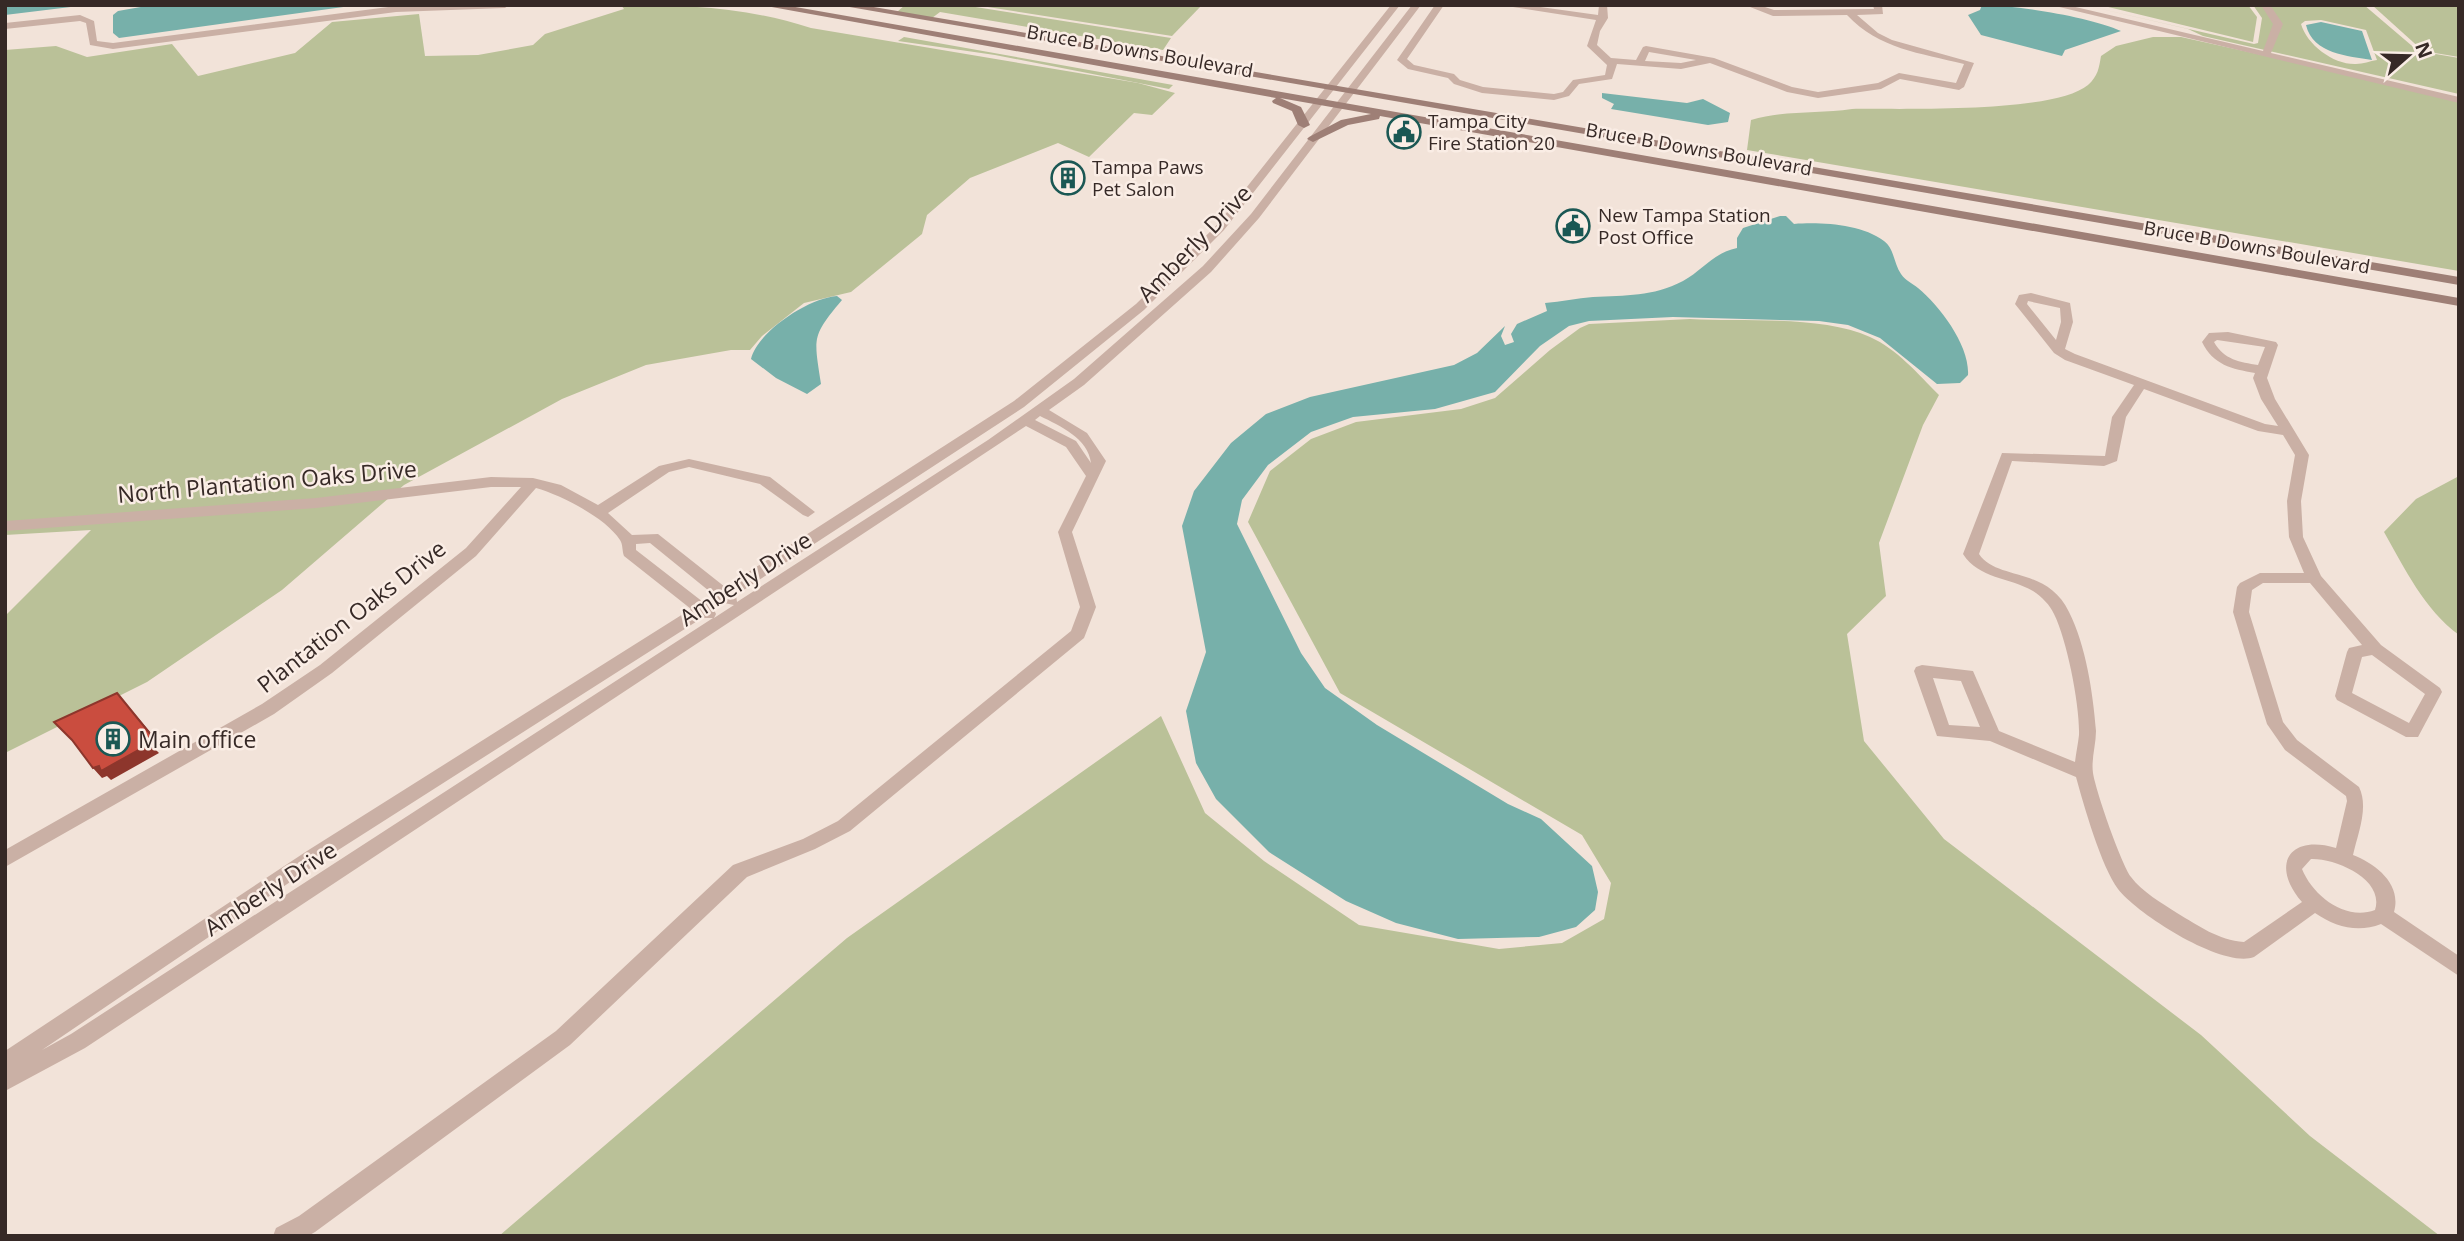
<svg xmlns="http://www.w3.org/2000/svg" width="2464" height="1241" viewBox="0 0 2464 1241" font-family="'Open Sans',sans-serif">
<style>
.green{fill:#bac198;fill-rule:evenodd}
.water{fill:#77b0aa}
.lines{fill:none;stroke-linecap:round;stroke-linejoin:round}
.street{fill:#cab0a5;fill-rule:evenodd}
.secondary{fill:#9e7f76;fill-rule:evenodd}
.shaded-wall{fill:#8d362c}
.building{fill:#ca4d3f;stroke:#8d362c;stroke-width:2}
.labels{text-anchor:middle;dominant-baseline:central;stroke-width:5;stroke-linejoin:round;paint-order:stroke}
.far-street-label{font-size:19px;fill:#362926;stroke:#faede5}
.far-poi-label{font-size:19px;fill:#362926;stroke:#faede5;text-anchor:start}
.street-label{font-size:23px;fill:#362926;stroke:#faede5}
.poi-label{font-size:23px;fill:#362926;stroke:#faede5;text-anchor:start}
</style>
<rect width="100%" height="100%" fill="#f2e3d9"/>
<g class="green">
<path d="M 621,5 C 688,5 746,7 811,28 L 1138,83 L 1175,93 L 1152,115 L 1134,113 L 1089,157 L 1058,143 L 970,178 L 927,215 L 922,234 L 851,292 L 804,303 L 762,336 L 750,350 L 731,350 L 646,365 L 562,399 L 404,485 L 282,590 L 147,682 L 5,753 L 5,616 L 91,530 L 5,535 L 5,50 L 56,46 L 87,57 L 172,44 L 198,76 L 295,53 L 332,22 L 419,14 L 425,56 L 478,55 L 533,45 L 545,34 L 624,9 Z"/>
<polygon points="905,5 963,5 1171,38 1163,50 940,12 932,18 897,12"/>
<polygon points="975,5 1202,5 1172,36"/>
<path d="M 2084,5 L 2254,44 L 2258,43 L 2262,18 L 2253,5 L 2364,5 L 2418,51 L 2459,58 L 2459,94 L 2203,36 L 2188,29 ZM 2321,20 L 2366,30 L 2377,60 C 2370,61 2363,64 2356,64 C 2334,65 2307,45 2301,24 L 2305,21 Z"/>
<polygon points="2100,5 2248,5 2257,17 2253,42"/>
<polygon points="2372,5 2459,5 2459,57 2423,51"/>
<polygon points="904,37 1173,85 1169,89 995,55 898,41"/>
<path d="M 2153,37 L 2181,37 L 2459,99 L 2459,271 L 1747,150 L 1751,120 C 1785,110 1818,114 1852,109 C 1901,108 2053,114 2088,85 C 2098,76 2099,68 2101,56 L 2116,46 Z"/>
<path d="M 1690,319 C 1743,322 1822,315 1870,337 C 1897,349 1918,374 1939,395 L 1923,425 L 1879,543 L 1886,596 L 1847,634 L 1864,741 L 1944,839 L 2201,1035 L 2310,1136 L 2440,1236 L 499,1236 L 847,938 L 1161,716 L 1205,813 L 1264,861 L 1359,925 L 1499,949 L 1562,943 L 1604,919 L 1611,883 L 1582,835 L 1340,693 L 1248,522 L 1270,471 L 1311,439 L 1356,422 L 1461,409 L 1495,398 L 1550,350 L 1580,328 L 1589,324 Z"/>
<path d="M 2459,476 L 2459,635 C 2424,609 2405,569 2384,532 L 2416,499 Z"/>
</g>
<g class="water">
<polygon points="5,5 87,5 5,15"/>
<polygon points="152,5 358,5 119,38 113,33 113,15 118,11"/>
<path d="M 1982,5 C 2016,5 2091,17 2121,31 L 2065,50 L 2062,56 L 1981,35 L 1968,15 L 1980,10 Z"/>
<path d="M 2321,22 L 2362,31 L 2372,60 C 2348,56 2313,54 2306,25 Z"/>
<polygon points="1602,93 1687,103 1703,99 1730,113 1728,122 1708,125 1611,109 1614,104 1602,98"/>
<path d="M 1780,216 L 1786,216 L 1794,224 C 1821,222 1861,224 1884,241 C 1894,248 1894,264 1901,274 C 1906,281 1912,283 1918,288 C 1940,306 1970,346 1968,375 L 1960,383 L 1937,384 L 1880,338 L 1848,325 L 1819,321 L 1673,317 L 1589,321 L 1569,326 L 1540,346 L 1495,392 L 1435,409 L 1353,417 L 1311,432 L 1268,465 L 1242,500 L 1237,524 L 1301,653 L 1325,688 L 1377,725 L 1508,804 L 1541,819 L 1592,866 L 1598,892 L 1595,910 L 1576,927 L 1539,937 L 1458,939 L 1396,923 L 1346,901 L 1269,852 L 1216,799 L 1196,763 L 1186,711 L 1206,652 L 1182,526 L 1194,491 L 1231,443 L 1266,414 L 1310,397 L 1454,365 L 1477,353 L 1505,326 L 1501,336 L 1505,345 L 1514,342 L 1511,334 L 1517,324 L 1547,311 L 1545,303 C 1561,302 1577,298 1593,297 C 1626,295 1652,297 1683,281 C 1703,270 1713,253 1737,248 L 1737,238 L 1743,228 Z"/>
<path d="M 837,296 L 842,300 C 811,337 814,337 821,384 L 807,394 L 776,378 L 751,359 C 758,331 809,298 837,296 Z"/>
</g>
<g class="lines">
<g class="street">
<polygon points="509,5 505,8 396,12 113,49 90,45 86,23 80,21 5,29 5,23 80,15 94,21 97,41 113,43 396,6"/>
<path d="M 1391,5 L 1400,5 L 1224,230 L 1144,310 L 1024,407 L 736,595 L 737,602 L 988,440 L 1074,379 L 1203,266 L 1251,214 L 1412,5 L 1421,5 L 1259,218 L 1211,272 L 1084,385 L 1049,410 L 1087,433 L 1106,461 L 1072,532 L 1096,607 L 1084,638 L 850,831 L 815,849 L 747,877 L 570,1045 L 315,1232 L 308,1236 L 273,1236 L 276,1228 L 299,1216 L 556,1031 L 733,865 L 803,839 L 838,821 L 1071,631 L 1080,607 L 1058,532 L 1086,476 L 1066,447 L 1026,426 L 85,1048 L 5,1091 L 5,1051 L 307,851 L 691,609 L 624,556 C 622,551 623,544 620,540 C 606,518 561,495 536,488 L 476,556 L 332,673 L 274,714 L 5,867 L 5,850 L 262,704 L 320,665 L 466,548 L 521,487 L 491,487 L 316,508 L 5,531 L 5,521 L 316,498 L 491,477 L 533,478 L 561,485 L 598,505 L 659,466 L 689,459 L 770,477 L 815,512 L 808,517 L 803,515 L 760,484 L 689,467 L 669,472 L 608,513 L 632,535 L 658,534 L 725,587 L 1014,401 L 1136,304 L 1216,226 ZM 1040,416 C 1060,426 1088,438 1091,463 L 1076,441 L 1035,420 ZM 650,543 L 714,595 L 703,602 L 636,550 L 636,544 ZM 724,603 L 734,605 L 714,618 L 716,614 L 714,610 ZM 702,618 L 713,618 L 71,1034 L 42,1050 L 321,861 Z"/>
<path d="M 1435,5 L 1444,5 L 1407,59 L 1414,65 L 1454,74 L 1460,80 L 1483,87 L 1554,94 L 1563,92 L 1573,80 L 1605,75 L 1607,65 L 1587,46 L 1596,20 L 1500,5 L 1526,5 L 1598,15 L 1599,5 L 1607,5 L 1608,18 L 1600,31 L 1597,45 L 1611,58 L 1636,60 L 1643,47 L 1646,46 L 1714,58 L 1792,87 L 1818,92 L 1878,83 L 1899,73 L 1956,83 L 1964,64 C 1920,53 1879,49 1847,15 L 1773,16 L 1745,5 L 1759,5 L 1774,10 L 1874,9 L 1873,5 L 1882,5 L 1883,14 L 1857,15 L 1878,33 L 1892,40 L 1974,63 L 1964,87 L 1959,90 L 1900,79 L 1881,89 L 1818,98 L 1787,92 L 1710,63 L 1681,69 L 1617,64 L 1612,79 L 1579,84 L 1569,96 L 1554,100 L 1482,93 L 1454,84 L 1448,78 L 1408,69 L 1397,60 ZM 1649,52 L 1696,60 L 1681,63 L 1645,61 Z"/>
<polygon points="2051,5 2067,5 2263,51 2273,24 2261,5 2270,5 2283,24 2271,53 2459,97 2459,103"/>
<path d="M 2031,293 L 2070,303 L 2073,322 L 2065,349 L 2075,354 L 2265,424 L 2278,426 L 2261,399 L 2253,378 L 2255,373 C 2232,369 2213,365 2202,342 L 2209,333 L 2228,332 L 2276,342 L 2278,345 L 2267,378 L 2275,399 L 2309,455 L 2301,501 L 2303,537 L 2321,576 L 2381,645 L 2440,688 L 2442,692 L 2418,737 L 2406,737 L 2337,700 L 2335,696 L 2347,652 L 2349,648 L 2362,645 L 2310,583 L 2263,583 L 2252,590 L 2249,612 L 2283,722 L 2297,740 L 2359,787 C 2369,807 2358,833 2353,855 C 2376,864 2402,884 2394,912 L 2459,956 L 2459,976 L 2381,924 C 2358,933 2335,927 2315,913 L 2254,957 C 2223,969 2137,914 2118,889 C 2101,866 2084,806 2076,777 L 1990,741 L 1937,736 L 1914,671 L 1916,667 L 1922,665 L 1973,671 L 1999,731 L 2075,762 C 2076,753 2078,744 2079,735 C 2080,706 2067,640 2054,614 C 2050,605 2042,597 2033,591 C 2009,577 1979,579 1963,554 L 2002,453 L 2105,456 L 2112,417 L 2134,385 L 2065,360 L 2054,353 L 2015,304 L 2019,295 ZM 2028,301 L 2060,308 L 2061,322 L 2056,340 L 2027,304 ZM 2217,340 L 2265,347 L 2258,365 C 2240,362 2224,360 2214,342 ZM 2144,389 L 2258,431 L 2283,435 L 2295,455 L 2287,501 L 2289,537 L 2304,573 L 2260,573 L 2240,583 L 2237,587 L 2233,612 L 2267,724 L 2285,750 L 2346,796 L 2347,801 L 2336,848 C 2289,834 2270,865 2302,902 L 2244,942 C 2218,940 2199,926 2177,913 C 2162,903 2142,892 2131,877 C 2121,863 2096,792 2093,773 C 2091,759 2096,745 2096,731 C 2093,693 2086,646 2069,612 C 2047,566 1997,581 1979,554 L 2012,461 L 2104,466 L 2117,461 L 2126,417 ZM 2372,655 L 2425,694 L 2409,723 L 2352,693 L 2362,657 ZM 1933,678 L 1961,681 L 1980,727 L 1949,725 ZM 2311,859 C 2335,858 2385,879 2375,910 C 2345,921 2313,896 2302,869 Z"/>
</g>
<g class="secondary">
<polygon points="761,5 784,5 2459,298 2459,306 1380,116 1379,119 1348,125 1313,142 1307,139 1309,137 1341,120 1371,114 1280,98 1301,107 1310,125 1304,128 1298,125 1292,111 1273,103 1272,101 1276,98"/>
<polygon points="838,5 862,5 2459,277 2459,285"/>
</g>
</g>
<polygon class="shaded-wall" points="117,693 161,745 155,749 159,753 111,780 107,776 102,778 93,768"/>
<polygon class="building" points="117,693 152,736 146,739 151,743 101,771 99,766 93,768 72,740 54,722"/>
<defs>
<symbol id="civic-ring" viewBox="-11 -11 22 22"><circle r="9.5" fill="#faede5" stroke="#1b5854" stroke-width="1.5"/><path d="M-.6-6.5H3V-4.5H.6V-3L4-1V1h2V6H-6V1h2V-1L-.6-3ZM-1.2 2.5V6h2.4V2.5Z" fill="#1b5854"/></symbol>
<symbol id="building-ring" viewBox="-11 -11 22 22"><circle r="9.5" fill="#faede5" stroke="#1b5854" stroke-width="1.5"/><path d="M-4-6H4V6H1V3H-1V6H-4ZM-2.5-4.3h1.7v1.8h-1.7ZM.8-4.3h1.7v1.8H.8ZM-2.5-1h1.7V.8h-1.7ZM.8-1h1.7V.8H.8Z" fill="#1b5854"/></symbol>
</defs>
<g fill-rule="evenodd">
<use href="#civic-ring" x="1385" y="113" width="38" height="38"/>
<use href="#building-ring" x="1049" y="159" width="38" height="38"/>
<use href="#civic-ring" x="1554" y="207" width="38" height="38"/>
<use href="#building-ring" x="94" y="720" width="38" height="38"/>
</g>
<g class="labels">
<g class="far-street-label">
<text transform="translate(1140 51) rotate(10)">Bruce B Downs Boulevard</text>
<text transform="translate(1699 149) rotate(10)">Bruce B Downs Boulevard</text>
<text transform="translate(2257 247) rotate(10)">Bruce B Downs Boulevard</text>
</g>
<g class="far-poi-label">
<text x="1428" y="121">Tampa City<tspan x="1428" dy="22">Fire Station 20</tspan></text>
<text x="1092" y="167">Tampa Paws<tspan x="1092" dy="22">Pet Salon</tspan></text>
<text x="1598" y="215">New Tampa Station<tspan x="1598" dy="22">Post Office</tspan></text>
</g>
<g class="street-label">
<text transform="translate(1194 243) rotate(-46)">Amberly Drive</text>
<text transform="translate(267 481) rotate(-5)">North Plantation Oaks Drive</text>
<text transform="translate(745 578) rotate(-33)">Amberly Drive</text>
<text transform="translate(351 616) rotate(-38)">Plantation Oaks Drive</text>
<text transform="translate(270 888) rotate(-33)">Amberly Drive</text>
</g>
<g class="poi-label">
<text x="138" y="739">Main office</text>
</g>
</g>
<rect width="2464" height="1241" fill="none" stroke="#362926" stroke-width="14"/>
<g transform="translate(2408 56) rotate(70)" stroke="#faede5" stroke-width="5" paint-order="stroke">
<path d="M0-5L12 26L0 18L-12 26Z" fill="#362926"/>
<text y="-10" font-size="19" font-weight="bold" text-anchor="middle" fill="#362926">N</text>
</g>
</svg>
